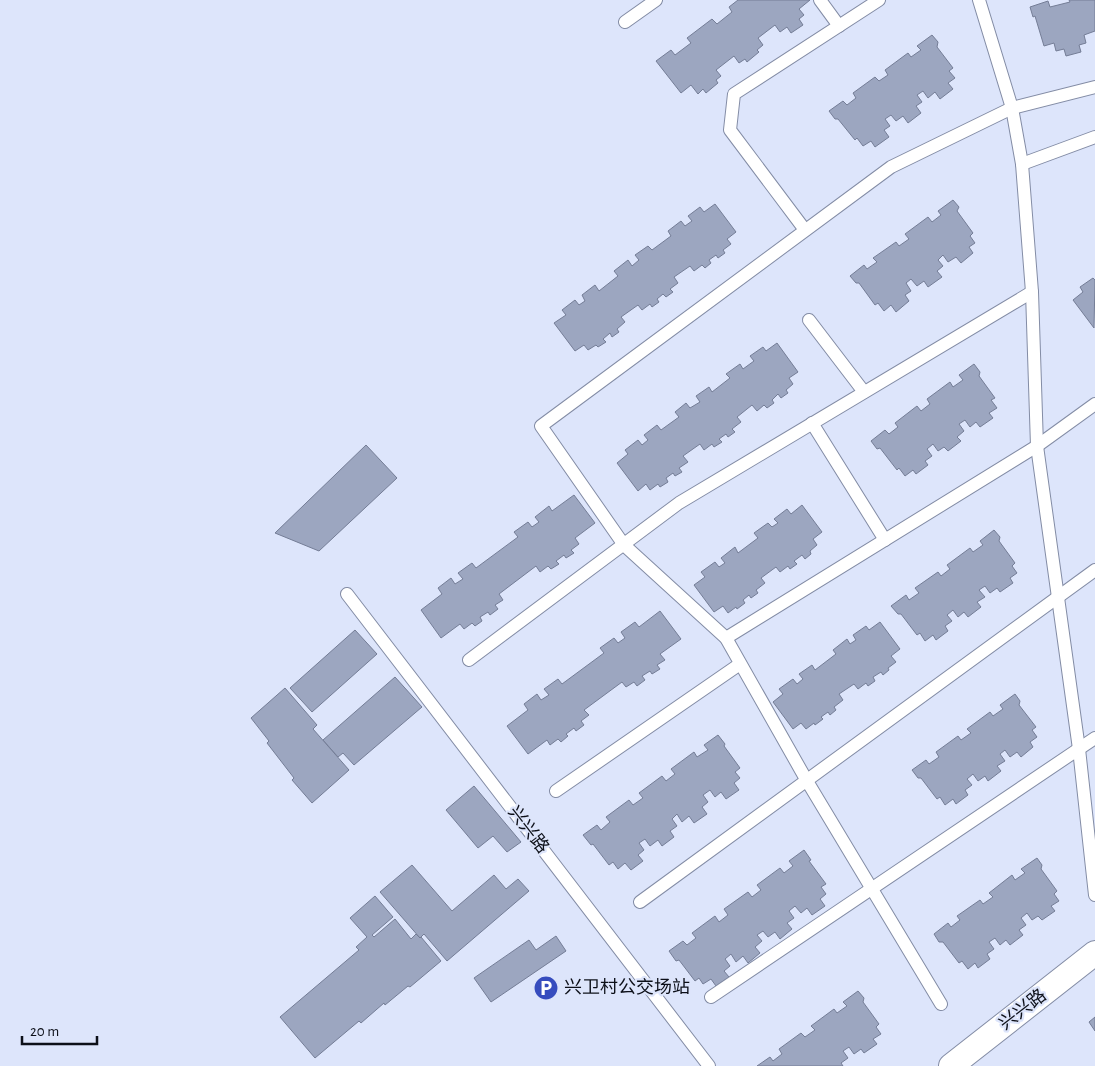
<svg xmlns="http://www.w3.org/2000/svg" width="1095" height="1066" viewBox="0 0 1095 1066" font-family="'Alegreya Sans','Noto Sans SC',sans-serif">
<style>
.building{fill:#9ca6c0;stroke:#747d96}
.lines{fill:none;stroke-linecap:round;stroke-linejoin:round}
.lane-casing{stroke:#838ca5;stroke-width:14}
.street-casing{stroke:#838ca5;stroke-width:26}
.lane{stroke:#fff;stroke-width:12}
.street{stroke:#fff;stroke-width:24}
.labels{text-anchor:middle;dominant-baseline:central;stroke-width:4.5;stroke-linejoin:round;paint-order:stroke}
.street-label{font-size:18px;fill:#0c0f18;stroke:#dde5fb}
.poi-label{font-size:18px;fill:#0c0f18;stroke:#dde5fb;text-anchor:start}
</style>
<rect width="100%" height="100%" fill="#dde5fb"/>
<g class="building">
<polygon points="738,0 810,0 799,9 804,15 799,19 803,25 791,33 787,27 780,32 775,25 758,38 763,45 757,50 759,52 747,62 745,59 739,63 734,56 716,70 721,76 716,80 718,83 706,93 703,89 698,94 691,85 681,93 656,61 671,50 675,55 691,43 687,38 712,19 717,24 732,12 729,7"/>
<polygon points="1069,0 1095,0 1095,31 1084,35 1086,43 1079,45 1081,52 1066,56 1064,49 1056,51 1054,43 1044,46 1035,16 1033,17 1030,7 1048,1 1050,7 1070,2"/>
<polygon points="932,35 938,42 937,47 953,68 949,71 955,78 948,83 953,89 940,99 935,92 928,98 923,91 917,95 922,102 916,106 921,113 908,123 903,116 896,121 891,115 885,119 890,126 884,130 889,137 875,147 871,141 863,146 857,138 855,140 838,119 835,119 829,111 843,101 847,105 856,98 853,93 875,77 879,81 888,75 885,70 908,53 911,57 921,50 917,46"/>
<polygon points="953,200 959,207 957,211 973,233 970,236 975,243 969,247 973,253 961,263 956,257 948,262 943,255 938,260 943,266 937,271 942,277 928,287 924,281 917,286 911,279 906,283 911,291 905,295 909,301 896,312 891,305 884,311 878,303 875,305 859,283 856,283 850,276 864,265 867,269 877,262 873,258 896,242 899,246 909,239 905,234 928,217 932,222 941,215 938,211"/>
<polygon points="715,204 736,232 727,239 731,244 723,250 725,253 718,258 716,255 709,260 711,263 705,268 702,265 694,271 690,266 674,277 678,283 670,289 673,292 666,297 663,294 657,299 659,302 652,307 650,304 642,310 638,305 621,317 625,322 617,329 619,332 612,337 610,333 603,339 606,342 598,347 596,345 588,350 584,345 575,351 554,323 566,315 562,310 575,300 579,305 585,301 582,295 595,285 599,291 618,276 614,271 628,260 632,266 639,260 635,255 648,246 652,250 671,236 668,231 681,221 685,226 692,221 688,216 700,207 704,212"/>
<polygon points="1093,278 1095,280 1094,328 1073,300 1083,292 1080,287"/>
<polygon points="777,343 798,372 789,378 793,384 786,390 788,393 781,398 778,394 772,400 774,403 767,408 764,405 757,411 752,405 737,417 741,422 732,429 735,432 728,437 726,434 719,439 722,442 714,447 712,444 704,450 700,444 683,456 688,462 679,468 682,472 675,476 673,473 666,478 668,482 660,487 658,484 650,490 646,484 638,491 617,463 628,454 625,450 638,440 642,445 648,440 644,435 657,425 661,430 679,417 675,412 686,403 690,408 700,402 696,396 709,387 712,392 730,378 726,374 740,364 743,369 754,361 750,356 763,347 766,351"/>
<polygon points="974,364 980,372 979,376 995,398 991,400 997,408 989,413 993,418 980,427 976,422 970,427 965,420 959,424 964,431 957,437 961,441 948,451 944,447 938,451 933,444 927,449 932,456 925,461 928,465 916,474 913,470 905,476 899,468 897,470 880,448 877,449 871,441 885,430 889,434 898,427 895,423 917,406 921,411 930,404 927,399 950,382 953,387 963,380 959,375"/>
<polygon points="366,445 397,478 319,551 275,533"/>
<polygon points="574,495 595,523 575,538 579,544 571,550 574,553 566,558 564,555 556,561 559,564 551,569 548,566 540,572 536,566 499,594 503,600 495,605 498,609 490,615 488,612 480,617 482,621 475,626 472,623 464,629 460,624 441,638 421,610 442,594 438,588 451,578 455,584 463,579 458,573 472,563 476,568 518,537 514,532 528,522 532,527 539,522 535,517 549,506 552,511"/>
<polygon points="802,505 822,532 813,539 817,545 810,551 811,554 805,559 802,555 794,561 797,564 790,569 788,566 780,572 776,567 761,578 765,583 756,590 758,593 751,598 749,595 743,600 745,603 737,609 736,607 728,613 723,606 714,612 694,585 705,577 701,572 715,562 719,567 725,563 721,558 735,547 738,553 758,538 754,533 768,523 772,527 778,523 774,519 787,509 791,514"/>
<polygon points="994,530 1000,537 999,541 1015,563 1012,566 1017,573 1010,578 1013,583 1000,592 997,588 990,593 985,586 979,590 985,597 977,602 981,607 968,617 964,612 958,617 953,610 947,615 952,621 945,626 948,631 936,640 933,635 925,641 920,633 917,635 901,614 898,614 891,606 906,595 909,600 919,593 915,588 938,572 941,576 950,569 947,565 970,548 973,552 983,545 980,541"/>
<polygon points="660,611 681,639 660,654 665,660 657,665 660,669 652,674 650,671 642,676 645,680 637,686 634,682 626,687 622,682 584,710 589,715 581,721 584,725 576,731 574,728 566,734 568,736 561,742 558,739 550,745 547,740 528,754 507,726 528,710 524,704 537,694 541,700 549,695 544,689 558,679 562,684 604,653 600,648 614,638 618,643 625,638 621,632 635,622 639,627"/>
<polygon points="880,622 900,649 891,656 896,662 888,668 889,670 883,675 881,672 873,677 875,681 868,686 866,683 858,689 854,684 839,694 843,700 834,707 836,710 830,715 828,712 821,717 823,719 815,725 814,723 806,729 801,723 793,729 773,702 783,694 779,689 793,679 797,684 803,679 799,674 812,665 815,670 836,654 833,650 847,639 850,644 856,640 853,635 866,626 869,630"/>
<polygon points="355,630 377,654 312,712 290,688"/>
<polygon points="395,677 422,707 354,765 343,753 338,757 323,740"/>
<polygon points="285,688 317,725 313,729 349,770 312,803 292,780 294,778 267,743 269,741 251,718"/>
<polygon points="1015,694 1020,701 1019,705 1036,727 1032,730 1037,737 1030,742 1033,747 1021,757 1017,752 1010,757 1005,750 1000,754 1005,761 997,766 1001,771 988,781 985,776 978,781 973,774 967,779 972,785 965,790 968,795 956,804 953,799 945,805 940,797 937,799 921,778 918,778 912,770 926,760 929,764 939,757 936,752 958,736 961,740 971,733 967,729 990,712 993,716 1003,709 1000,705"/>
<polygon points="718,735 725,744 724,746 740,768 735,772 740,778 734,783 739,790 726,799 721,792 715,797 710,790 703,795 708,802 702,807 707,814 694,823 689,816 682,822 677,814 672,819 677,826 670,831 674,837 662,846 658,840 650,846 645,839 639,843 644,850 638,855 643,861 631,870 625,863 618,869 613,862 609,865 593,844 591,845 583,835 597,825 601,830 610,822 606,817 629,800 633,805 643,798 639,793 662,776 666,781 675,774 671,769 694,752 697,757 708,750 704,745"/>
<polygon points="474,786 521,842 507,852 493,836 478,848 446,810"/>
<polygon points="804,850 811,860 809,861 826,884 821,887 826,894 820,899 825,906 812,915 807,908 801,913 795,906 789,911 794,918 787,923 792,929 780,939 775,932 768,937 763,931 757,935 762,941 755,947 760,953 748,963 743,956 736,962 731,954 725,959 730,966 724,971 729,977 716,986 711,979 703,984 699,978 695,981 679,960 676,961 669,951 683,941 687,945 696,938 692,933 715,916 719,922 728,915 724,909 748,892 752,897 761,890 757,885 780,868 784,873 793,866 789,861"/>
<polygon points="1037,858 1042,865 1041,869 1057,891 1054,894 1059,901 1051,906 1055,911 1042,920 1038,916 1032,920 1027,913 1021,918 1026,925 1019,930 1023,935 1010,945 1006,940 1000,945 995,938 989,942 994,949 987,954 990,959 978,968 975,963 968,969 962,961 959,963 943,942 939,942 934,934 948,923 951,927 960,920 957,916 980,900 983,904 993,897 989,893 1012,875 1015,880 1025,873 1021,869"/>
<polygon points="412,865 452,911 494,875 506,889 518,879 529,891 447,961 424,934 420,938 380,892"/>
<polygon points="375,896 393,917 372,935 374,937 395,919 411,939 416,934 420,938 421,937 441,961 410,987 408,986 385,1005 384,1003 361,1023 359,1021 315,1058 280,1017 359,950 356,947 367,937 350,918"/>
<polygon points="556,936 566,951 491,1002 474,978 529,940 536,950"/>
<polygon points="858,991 864,998 863,1002 879,1024 876,1027 881,1034 873,1039 877,1044 864,1053 861,1049 854,1054 849,1047 843,1051 848,1058 841,1063 843,1066 757,1066 770,1057 773,1061 782,1054 779,1049 801,1033 805,1037 815,1030 811,1026 834,1009 837,1013 847,1006 843,1002"/>
<polygon points="1095,1017 1095,1031 1089,1022"/>
</g>
<g class="lines">
<defs>
<g id="lane">
<polyline points="820,0 839,26"/>
<polyline points="979,0 1012,108 1022,164 1032,292 1037,446 1079,749 1095,895"/>
<polyline points="625,22 656,0"/>
<polyline points="1022,164 1095,137"/>
<polyline points="805,230 730,130 734,94 879,0"/>
<polyline points="809,320 864,392"/>
<polyline points="812,423 885,540"/>
<polyline points="347,594 709,1066"/>
<polyline points="726,638 1037,446 1095,404"/>
<polyline points="469,660 679,503 1032,292"/>
<polyline points="556,791 740,664"/>
<polyline points="640,902 1095,570"/>
<polyline points="711,997 1095,738"/>
<polyline points="941,1004 807,781 726,638 624,545 541,426 891,167 1012,108 1095,87"/>
</g>
<polyline id="street" points="951,1066 1095,953"/>
</defs>
<use href="#lane" class="lane-casing"/>
<use href="#street" class="street-casing"/>
<use href="#lane" class="lane"/>
<use href="#street" class="street"/>
</g>
<defs>
<symbol id="parking-disc" viewBox="-11 -11 22 22"><circle r="9.5" fill="#364cbe" stroke="#dde5fb"/><path d="M-3.5-5.5H1a3.5 3.5 0 0 1 0 7H-1V5.5H-3.5ZM-1-3.4V-.6H.8a1.4 1.4 0 0 0 0-2.8Z" fill="#fff"/></symbol>
</defs>
<g fill-rule="evenodd">
<use href="#parking-disc" x="532" y="974" width="28" height="28"/>
</g>
<g class="labels">
<g class="street-label">
<text transform="translate(528 830) rotate(52)">兴兴路</text>
<text transform="translate(1023 1010) rotate(-38)">兴兴路</text>
</g>
<g class="poi-label">
<text x="564" y="988">兴卫村公交场站</text>
</g>
</g>
<path d="M22 1036v8h75v-8" fill="none" stroke="#0c0f18" stroke-width="2.5"/>
<text x="30" y="1036" font-size="15" fill="#0c0f18" stroke="#dde5fb" stroke-width="4" paint-order="stroke">20 m</text>
</svg>
